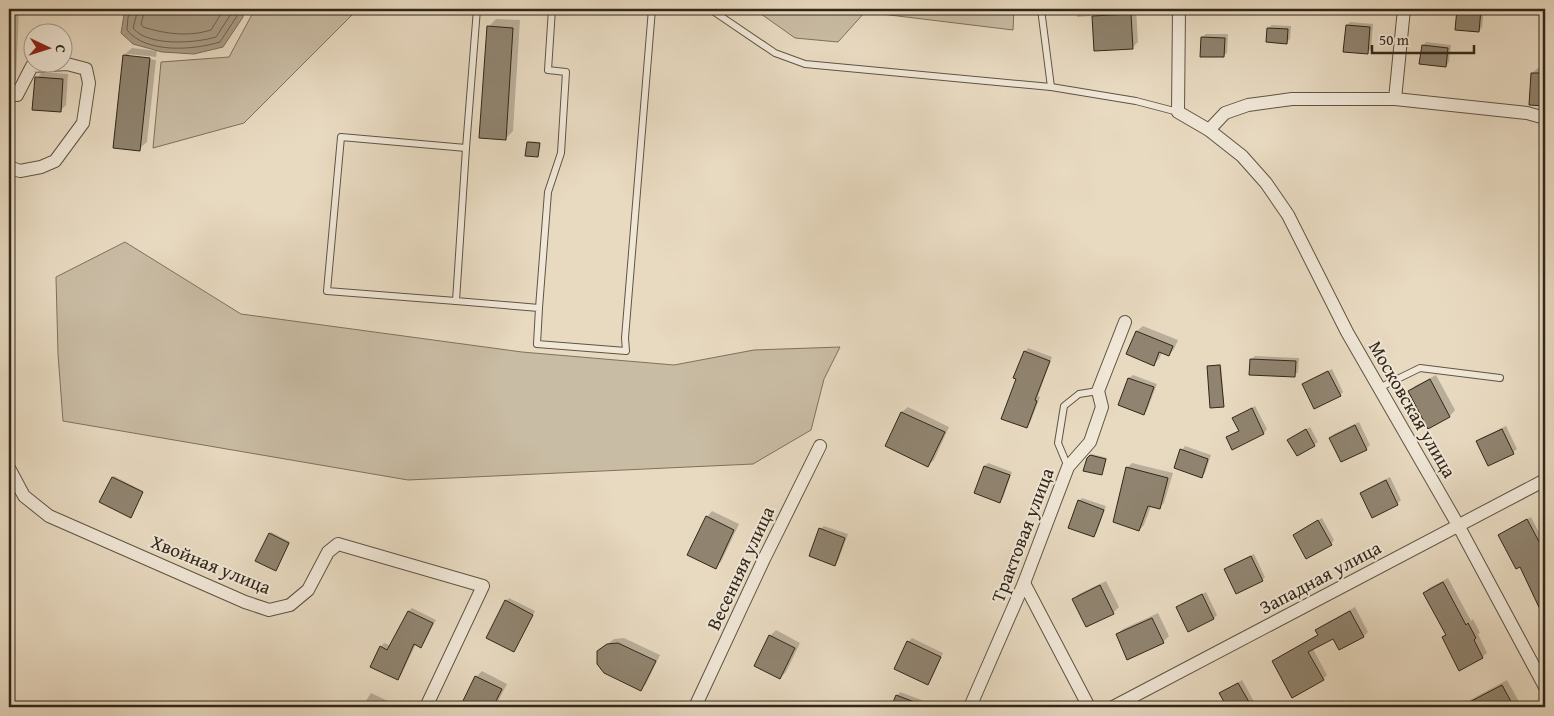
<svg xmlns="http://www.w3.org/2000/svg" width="1554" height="716" viewBox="0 0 1554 716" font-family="'Gentium Book Plus',serif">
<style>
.green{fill:#c9bca4;stroke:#7d725e}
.water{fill:#aa9d88;stroke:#7a6e5c}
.shadow{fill:#0003}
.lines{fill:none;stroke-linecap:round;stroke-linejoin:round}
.shore{stroke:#6e6250;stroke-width:1}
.building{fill:#908470;stroke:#312719}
.lane-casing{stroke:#5f5443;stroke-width:8}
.street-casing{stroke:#5f5443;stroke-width:14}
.lane{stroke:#f0e7d7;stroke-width:6}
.street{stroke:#f0e7d7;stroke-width:12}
.labels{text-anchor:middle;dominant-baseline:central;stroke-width:4;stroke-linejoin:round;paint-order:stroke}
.street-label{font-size:19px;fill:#312719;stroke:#f0e7d7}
</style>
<rect width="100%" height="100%" fill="#e8dac1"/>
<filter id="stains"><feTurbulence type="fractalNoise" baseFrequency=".004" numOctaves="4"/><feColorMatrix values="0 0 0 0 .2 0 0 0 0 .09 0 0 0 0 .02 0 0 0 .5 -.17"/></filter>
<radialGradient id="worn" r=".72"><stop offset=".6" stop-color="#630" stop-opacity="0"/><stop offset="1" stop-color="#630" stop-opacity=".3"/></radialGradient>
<g class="green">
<polygon points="255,9 358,9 244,123 153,148 161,62 229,57"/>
<polygon points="754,9 1014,9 1013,30 865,12 838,42 795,38"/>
<polygon points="125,242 241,314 522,352 674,365 754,350 840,347 824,379 811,430 753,464 408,480 63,421 58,354 56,277"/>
</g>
<polygon class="water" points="128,9 243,9 243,17 223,47 194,54 162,52 133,44 121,33 124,15"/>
<g class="shadow">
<polygon points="9,9 19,9 16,79 10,85 9,85"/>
<polygon points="1077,9 1095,9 1095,11 1090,16 1077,17"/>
<polygon points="1136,9 1138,42 1132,48 1111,16 1116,10"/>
<polygon points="1201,9 1231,9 1227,13 1201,12"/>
<polygon points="1458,9 1484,9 1482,27 1479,31 1456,29"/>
<polygon points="496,19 520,20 513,131 505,139 489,26"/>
<polygon points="1350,22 1373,24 1371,49 1367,53 1347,25"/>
<polygon points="1272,25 1291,26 1290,39 1287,42 1268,28"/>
<polygon points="1206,34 1228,34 1227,53 1223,56 1202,37"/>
<polygon points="1426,42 1451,45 1449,62 1446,66 1423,46"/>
<polygon points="132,48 157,51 156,57 129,54 129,57 156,60 147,142 139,149 124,55"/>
<polygon points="1538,68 1545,68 1545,105 1531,104 1532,73"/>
<polygon points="42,72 68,74 66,105 60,111 37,78"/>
<polygon points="529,141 540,142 538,156 528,143"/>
<polygon points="1143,326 1178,340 1174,349 1169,355 1162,352 1159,359 1154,364 1128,354 1137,331"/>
<polygon points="1028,348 1052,357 1038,396 1040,397 1030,423 1027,427 1017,379 1025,352"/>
<polygon points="1255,356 1299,358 1298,372 1294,376 1251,360"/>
<polygon points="1221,364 1224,404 1223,406 1208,366"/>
<polygon points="1332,369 1343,392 1340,395 1304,384 1307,381"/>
<polygon points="1133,375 1157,384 1147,410 1144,413 1120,404 1129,378"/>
<polygon points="1436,375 1455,410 1450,416 1429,427 1409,392 1415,386"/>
<polygon points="1255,406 1267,429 1264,433 1233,448 1227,437 1239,430 1234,418"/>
<polygon points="908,407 949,427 934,460 928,465 887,446 902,412"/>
<polygon points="1359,422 1370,445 1366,449 1341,461 1330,438 1334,434"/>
<polygon points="1506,426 1517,449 1513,452 1488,465 1477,442 1481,438"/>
<polygon points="1310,427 1318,442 1314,445 1289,440"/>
<polygon points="1185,446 1211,455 1205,473 1201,476 1182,450"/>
<polygon points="1092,454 1107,458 1101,474 1088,459"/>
<polygon points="988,463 1012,472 1003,498 999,501 985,466"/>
<polygon points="1132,463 1173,473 1164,503 1159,508 1151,506 1144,525 1139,530 1127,468"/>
<polygon points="114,476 143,491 132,515 113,478"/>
<polygon points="1390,477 1401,500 1397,504 1361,493 1365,490"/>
<polygon points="1082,498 1106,506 1097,532 1093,536 1079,501"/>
<polygon points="712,511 739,524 721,562 715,567 707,517"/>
<polygon points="1531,517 1545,544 1545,607 1541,609 1520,565 1499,535"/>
<polygon points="1322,518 1334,540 1331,544 1294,535"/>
<polygon points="824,526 848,534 838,561 835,564 820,529"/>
<polygon points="271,532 290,542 277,568 270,534"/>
<polygon points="1254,554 1265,577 1262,580 1226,569 1229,566"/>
<polygon points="1448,578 1471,621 1473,619 1480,633 1478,634 1487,653 1482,657 1443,637 1446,634 1425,593 1429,588"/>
<polygon points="1106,581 1119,607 1114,612 1087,626 1074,599 1079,594"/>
<polygon points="1206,592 1217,615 1214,618 1189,630 1178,607 1181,604"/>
<polygon points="509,598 535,611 517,647 514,650 506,601"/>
<polygon points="1355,607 1368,632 1364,636 1340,649 1334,637 1313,649 1327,675 1323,679 1273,662 1278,657 1319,634 1317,630 1321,626"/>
<polygon points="412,608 436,620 424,643 420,646 416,644 401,675 398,679 381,647 384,643 391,646 409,611"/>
<polygon points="1158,613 1169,636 1163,642 1117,635 1123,629"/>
<polygon points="776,630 800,643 786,672 780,678 770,636"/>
<polygon points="624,638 660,655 646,684 641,690 599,651 614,639"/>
<polygon points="912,638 943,653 931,680 927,683 908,642"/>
<polygon points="482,671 507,684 495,707 467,707 462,705 476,677"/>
<polygon points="1242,680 1257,707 1229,707 1221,693"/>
<polygon points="1507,680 1522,707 1466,707 1465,706 1470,700"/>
<polygon points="900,692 924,701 922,707 892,707 897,696"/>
<polygon points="371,693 390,702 387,707 362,707"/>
</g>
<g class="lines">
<g class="shore">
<path d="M 131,9 L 128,17 L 127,30 C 146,54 194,50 220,42 L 237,16 L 238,9"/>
<path d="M 138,9 L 133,28 C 148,47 196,43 216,37 L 231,14 L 232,9"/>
<path d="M 145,9 L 141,24 L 143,27 C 166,34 188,37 211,30 L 224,9"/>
</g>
</g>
<g class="building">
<polygon points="1457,9 1481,9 1479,32 1455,30"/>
<polygon points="1131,14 1133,49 1094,51 1092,16"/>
<polygon points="1346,25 1370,27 1368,54 1343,52"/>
<polygon points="487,26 513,28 506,140 479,138"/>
<polygon points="1267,28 1288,29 1287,44 1266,42"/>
<polygon points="1201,37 1225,38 1224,57 1200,57"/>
<polygon points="1422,45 1448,48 1446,67 1419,64"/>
<polygon points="123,55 150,58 140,151 113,148"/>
<polygon points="1531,73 1545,73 1545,106 1529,105"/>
<polygon points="35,77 63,79 61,112 32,110"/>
<polygon points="527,142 540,143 538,157 525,156"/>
<polygon points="1136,331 1173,346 1169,356 1159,352 1154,366 1126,354"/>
<polygon points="1024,351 1050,361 1035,400 1037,401 1027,428 1001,419 1016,379 1013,378"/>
<polygon points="1250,359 1296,361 1295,377 1249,375"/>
<polygon points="1220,365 1224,407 1210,408 1207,366"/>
<polygon points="1328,371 1341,396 1314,409 1302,384"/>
<polygon points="1128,378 1154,387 1144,415 1118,405"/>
<polygon points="1430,379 1450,417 1428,429 1408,391"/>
<polygon points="1252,408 1264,434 1232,450 1226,437 1239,431 1232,418"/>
<polygon points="901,412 945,432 928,467 885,446"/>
<polygon points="1355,425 1367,450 1341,462 1329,438"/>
<polygon points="1306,429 1315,446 1297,456 1287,440"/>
<polygon points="1502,429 1514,454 1488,466 1476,441"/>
<polygon points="1180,449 1208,459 1202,478 1174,468"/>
<polygon points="1090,455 1106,459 1102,475 1083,471 1087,458"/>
<polygon points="984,466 1010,475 1000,503 974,493"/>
<polygon points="1126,467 1168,478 1160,509 1148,506 1139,531 1113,522"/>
<polygon points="112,477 143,492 131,518 99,502"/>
<polygon points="1386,480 1398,505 1372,518 1360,493"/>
<polygon points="1078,500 1104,510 1094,537 1068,528"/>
<polygon points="706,516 734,530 716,569 687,555"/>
<polygon points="1527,519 1545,553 1545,620 1520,567 1516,569 1498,535"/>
<polygon points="1318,520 1332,545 1306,559 1293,535"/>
<polygon points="819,528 845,538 835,566 809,556"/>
<polygon points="269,533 289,543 276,571 255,561"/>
<polygon points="1251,556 1263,581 1236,594 1224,569"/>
<polygon points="1443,582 1466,625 1468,623 1476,638 1474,640 1483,658 1459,671 1442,637 1446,635 1423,593"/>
<polygon points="1100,585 1114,614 1086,627 1072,599"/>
<polygon points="1202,594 1214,619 1188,632 1176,607"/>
<polygon points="505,600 533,615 514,652 486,638"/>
<polygon points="408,611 433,623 421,648 414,644 398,680 370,667 380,646 387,650"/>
<polygon points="1350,611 1364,637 1339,650 1333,639 1308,652 1324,680 1292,698 1272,661 1318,635 1315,630"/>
<polygon points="1152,618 1164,643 1127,660 1116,634"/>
<polygon points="769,635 795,648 780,679 754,666"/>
<polygon points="907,641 941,657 928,685 894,669"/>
<polygon points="618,643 656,661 641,691 604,673 597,664 597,651 607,644"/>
<polygon points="475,676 502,689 493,707 460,707"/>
<polygon points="1238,683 1252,707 1227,707 1219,693"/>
<polygon points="1502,685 1514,707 1460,707"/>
<polygon points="896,695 925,706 925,707 891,707"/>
</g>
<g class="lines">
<defs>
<g id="lane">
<polyline points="477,9 466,148 456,301 539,308 537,344 626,351 625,338 652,9"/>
<polyline points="710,9 775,53 805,64 1051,87 1136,101 1178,112"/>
<polyline points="1041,9 1051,87"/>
<polyline points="456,301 327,291 341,137 466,148"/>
<polyline points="539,308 548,192 561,153 566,72 548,70 552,9"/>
<polyline points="1379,388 1420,368 1500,378"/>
<polyline points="1068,467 1058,443 1064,406 1079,394 1098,391"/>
</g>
<g id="street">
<polyline points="1179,9 1178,112 1209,130 1242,156 1266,183 1288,215 1347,332 1458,525 1545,687"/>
<polyline points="9,94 17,95 32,66 67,64 86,69 89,83 83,123 55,161 41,167 20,171 9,167"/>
<polyline points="1395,99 1404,9"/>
<polyline points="1209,130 1225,113 1248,105 1292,99 1395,99 1527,113 1545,118"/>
<polyline points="9,468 24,496 49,516 245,602 269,610 290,605 308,590 328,552 338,544 483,586 426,707"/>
<polyline points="1024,583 1089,707"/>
<polyline points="695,707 764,559 820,446"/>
<polyline points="970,707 1024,583 1068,467 1090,442 1102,407 1098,391 1125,322"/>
<polyline points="1113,707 1545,480"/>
</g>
</defs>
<use href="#lane" class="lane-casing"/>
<use href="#street" class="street-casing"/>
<use href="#lane" class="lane"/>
<use href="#street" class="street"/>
</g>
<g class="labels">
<g class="street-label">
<text transform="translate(1413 409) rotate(60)">Московская улица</text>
<text transform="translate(1022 535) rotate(-69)">Трактовая улица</text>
<text transform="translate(211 564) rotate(22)">Хвойная улица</text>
<text transform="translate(740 568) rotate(-65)">Весенняя улица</text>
<text transform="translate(1320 577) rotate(-28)">Западная улица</text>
</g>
</g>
<rect width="1554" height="716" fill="none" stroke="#e8dac1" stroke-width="30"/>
<rect x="10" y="10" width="1534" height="696" fill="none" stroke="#312719" stroke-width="2.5"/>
<rect x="15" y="15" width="1524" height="686" fill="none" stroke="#312719"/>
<g transform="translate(48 48) rotate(94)"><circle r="24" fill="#f0e7d7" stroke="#a49a8b"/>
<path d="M0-4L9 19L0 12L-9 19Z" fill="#8f2418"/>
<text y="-8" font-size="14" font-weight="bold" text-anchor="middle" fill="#312719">С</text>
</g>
<path d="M1372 45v8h102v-8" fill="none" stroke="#312719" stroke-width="2.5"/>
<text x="1379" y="45" font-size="15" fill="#312719" stroke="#f0e7d7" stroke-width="4" paint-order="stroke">50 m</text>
<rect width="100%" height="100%" filter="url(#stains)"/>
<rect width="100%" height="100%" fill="url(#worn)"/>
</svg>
